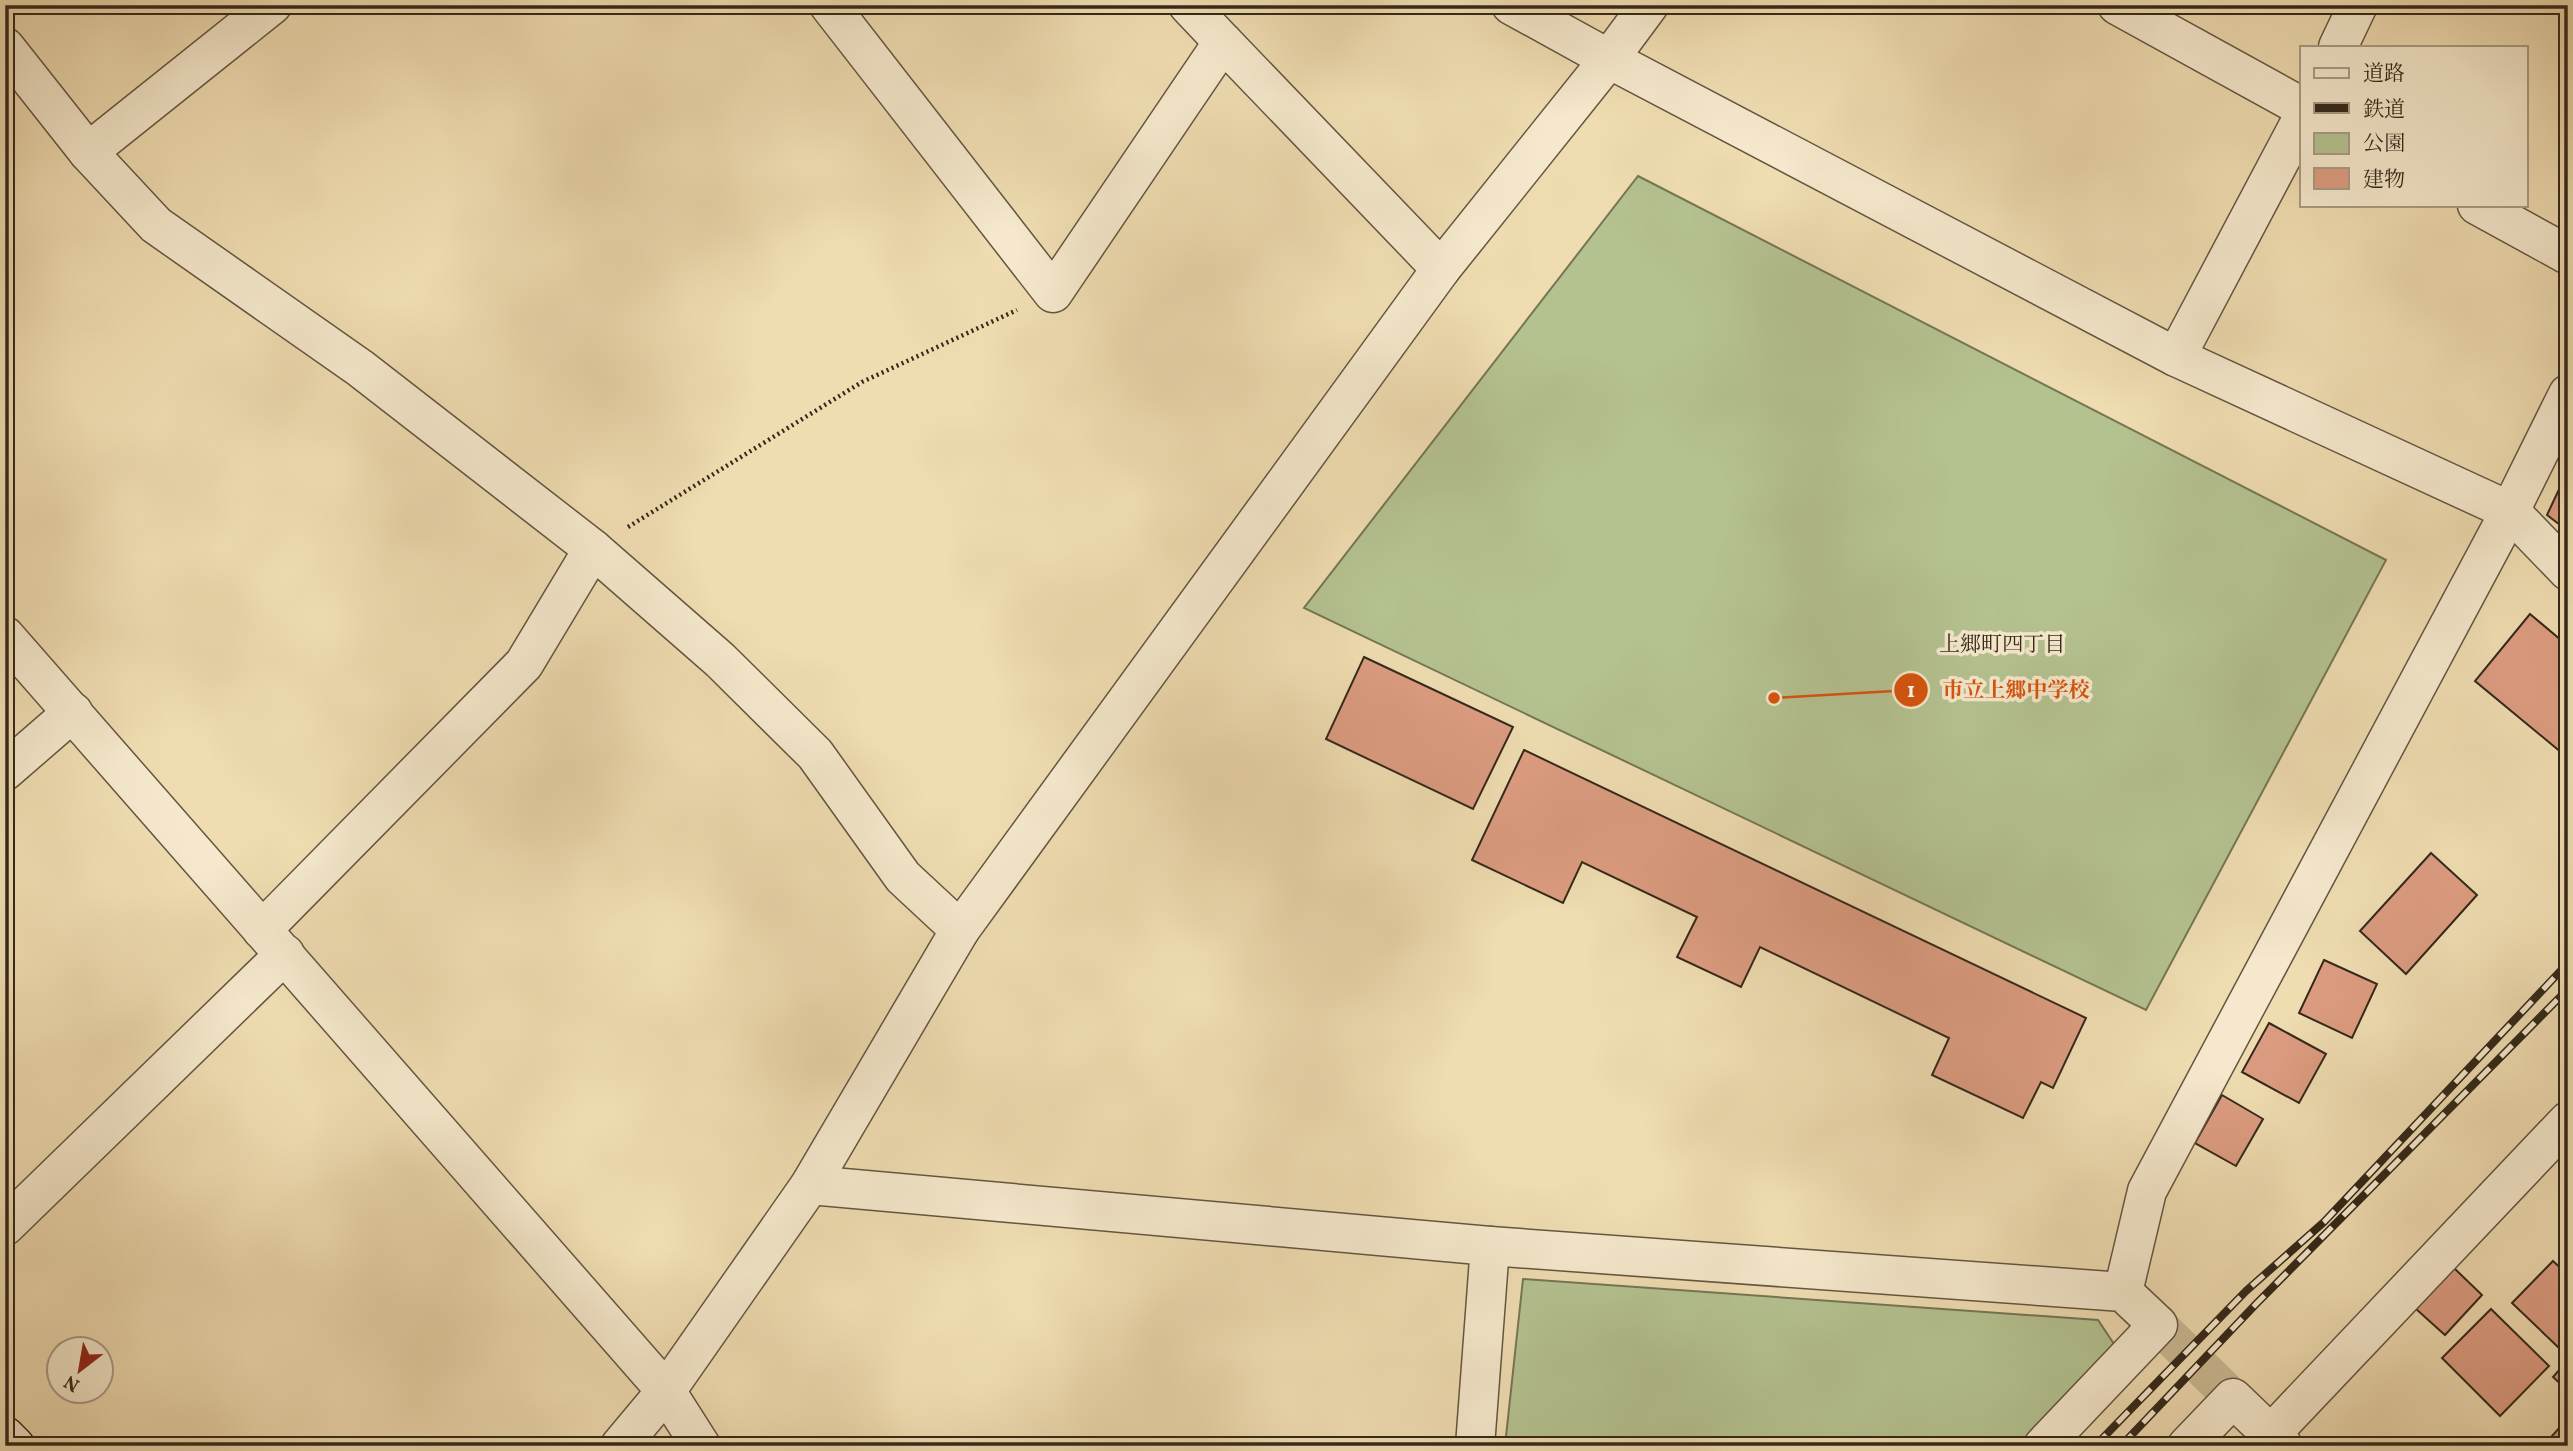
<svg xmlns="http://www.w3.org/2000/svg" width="2573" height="1451" viewBox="0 0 2573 1451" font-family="Vollkorn,'Noto Serif JP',serif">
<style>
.green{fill:#b4c290;stroke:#747655;stroke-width:2}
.building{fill:#dc9c81;stroke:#34291a;stroke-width:2}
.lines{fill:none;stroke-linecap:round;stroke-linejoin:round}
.minor-tunnel{stroke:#cab893;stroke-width:38;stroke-dasharray:38 19;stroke-linecap:butt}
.minor-casing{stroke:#635640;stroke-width:41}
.tertiary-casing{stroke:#635640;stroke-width:41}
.secondary-casing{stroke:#34291a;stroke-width:41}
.path{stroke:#34291a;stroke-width:4.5;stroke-dasharray:2 3.5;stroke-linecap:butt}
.minor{stroke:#f5e8cc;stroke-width:38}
.tertiary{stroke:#f5e8cc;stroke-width:38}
.secondary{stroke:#f5e8cc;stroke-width:38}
.rail-casing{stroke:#34291a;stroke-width:8}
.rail{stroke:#f5e8cc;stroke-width:5;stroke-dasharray:16;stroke-linecap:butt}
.labels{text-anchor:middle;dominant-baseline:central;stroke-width:7;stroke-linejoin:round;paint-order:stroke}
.neighbourhood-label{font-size:21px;fill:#34291a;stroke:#f5e8cc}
.leader{fill:none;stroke:#d6540d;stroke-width:2.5}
.callout-dot{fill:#d6540d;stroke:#f5e8cc;stroke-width:2.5}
.mark-label{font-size:21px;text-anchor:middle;font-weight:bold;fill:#fff}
.callout-label{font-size:21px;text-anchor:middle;font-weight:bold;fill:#d6540d;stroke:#f5e8cc;stroke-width:7;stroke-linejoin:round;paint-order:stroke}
</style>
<rect width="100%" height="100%" fill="#efdcb1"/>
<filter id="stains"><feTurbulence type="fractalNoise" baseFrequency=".00286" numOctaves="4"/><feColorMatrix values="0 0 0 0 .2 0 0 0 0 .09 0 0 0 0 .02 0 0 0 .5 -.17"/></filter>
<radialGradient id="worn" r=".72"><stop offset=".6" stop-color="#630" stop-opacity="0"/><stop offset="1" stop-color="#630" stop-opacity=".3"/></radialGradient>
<g class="green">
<polygon points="1638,176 2386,560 2146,1010 1304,608"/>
<polygon points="1523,1279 2098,1320 2118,1350 2020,1446 1505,1446"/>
</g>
<g class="building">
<polygon points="2568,470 2568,531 2547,515"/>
<polygon points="2530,614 2568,646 2568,758 2475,681"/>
<polygon points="1364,657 1513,727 1473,809 1326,739"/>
<polygon points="1524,750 2086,1018 2053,1088 2041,1082 2023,1118 1932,1075 1949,1038 1760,947 1741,987 1677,957 1697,917 1582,862 1563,903 1472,860"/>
<polygon points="2431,853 2477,895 2406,974 2360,931"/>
<polygon points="2324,960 2377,984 2352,1038 2299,1013"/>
<polygon points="2269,1023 2326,1054 2299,1103 2242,1072"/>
<polygon points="2222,1095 2263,1119 2236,1166 2195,1143"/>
<polygon points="2553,1261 2568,1275 2568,1338 2559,1348 2512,1303"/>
<polygon points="2454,1268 2482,1295 2445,1335 2416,1309"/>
<polygon points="2491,1309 2549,1366 2500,1416 2442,1358"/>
<polygon points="2568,1360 2568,1391 2553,1377"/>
<polygon points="2568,1418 2568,1446 2543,1446"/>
</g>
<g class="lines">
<polyline class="minor-tunnel" points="2158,1325 2233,1398"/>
<defs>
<g id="minor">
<polyline points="829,5 1053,293 1223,42 1441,269"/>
<polyline points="1511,5 1609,59 2176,357 2510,511 2568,571"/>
<polyline points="2117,5 2302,107"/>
<polyline points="5,47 88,152 156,225 360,368 593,549 720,660 815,754 903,877 960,930"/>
<polyline points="2338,47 2358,5"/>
<polyline points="88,152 272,5"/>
<polyline points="2477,205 2568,255"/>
<polyline points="2176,357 2302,119"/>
<polyline points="5,636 666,1391 701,1446"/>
<polyline points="5,771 73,712"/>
<polyline points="262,930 524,664 593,549"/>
<polyline points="810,1185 1490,1246 2123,1292 2158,1325 2043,1446"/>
<polyline points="5,1226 285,954"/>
<polyline points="2123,1292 2147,1191 2510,511 2568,394"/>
<polyline points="2271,1434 2568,1121"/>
<polyline points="620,1446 666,1391 810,1185 960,930 1441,269 1609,59 1649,5"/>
<polyline points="1475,1446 1490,1246"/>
<polyline points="2187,1446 2233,1398 2283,1446"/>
</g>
<polyline id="tertiary" points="1188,5 1223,42"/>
<polyline id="secondary" points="5,1436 15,1446"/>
</defs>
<use href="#minor" class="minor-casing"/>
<use href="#tertiary" class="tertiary-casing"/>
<use href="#secondary" class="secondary-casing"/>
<polyline class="path" points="628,527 862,382 1017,310"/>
<use href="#minor" class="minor"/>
<use href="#tertiary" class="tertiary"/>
<use href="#secondary" class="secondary"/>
<defs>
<g id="rail">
<polyline points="2095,1446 2246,1291 2324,1222 2568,963"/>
<polyline points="2121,1446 2257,1303 2568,989"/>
</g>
</defs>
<use href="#rail" class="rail-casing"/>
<use href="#rail" class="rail"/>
</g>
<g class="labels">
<g class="neighbourhood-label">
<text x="2002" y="645">上郷町四丁目</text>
</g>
</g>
<path class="leader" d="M1774 698L1911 690"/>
<g class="callout-dot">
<circle cx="1774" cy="698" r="7"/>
<circle cx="1911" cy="690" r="18"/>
</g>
<g class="mark-label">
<text x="1911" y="697">1</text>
</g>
<g class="callout-label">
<text x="2016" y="697">市立上郷中学校</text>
</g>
<rect width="2573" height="1451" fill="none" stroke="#efdcb1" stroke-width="28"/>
<rect x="7" y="7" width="2559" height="1437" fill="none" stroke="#34291a" stroke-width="3.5"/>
<rect x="14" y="14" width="2545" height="1423" fill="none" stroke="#34291a" stroke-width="2"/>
<rect x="2300" y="46" width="228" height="161" fill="#f5e8cc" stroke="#a89c85" stroke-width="2"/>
<rect x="2314" y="68" width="35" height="10" fill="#f5e8cc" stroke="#a89c85" stroke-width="2"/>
<text x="2363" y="80" font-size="21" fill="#34291a">道路</text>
<rect x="2314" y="103" width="35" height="10" fill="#34291a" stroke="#a89c85" stroke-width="2"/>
<text x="2363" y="116" font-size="21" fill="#34291a">鉄道</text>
<rect x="2314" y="133" width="35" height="21" fill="#b4c290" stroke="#a89c85" stroke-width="2"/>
<text x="2363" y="150" font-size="21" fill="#34291a">公園</text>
<rect x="2314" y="168" width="35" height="21" fill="#dc9c81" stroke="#a89c85" stroke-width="2"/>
<text x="2363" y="186" font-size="21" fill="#34291a">建物</text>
<g transform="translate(80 1370) rotate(211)"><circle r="33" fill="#f5e8cc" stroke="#a89c85" stroke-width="2"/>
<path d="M0-5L12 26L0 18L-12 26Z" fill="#8f2418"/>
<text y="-10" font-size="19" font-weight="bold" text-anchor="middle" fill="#34291a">N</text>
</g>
<rect width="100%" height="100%" filter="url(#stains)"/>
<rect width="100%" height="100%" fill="url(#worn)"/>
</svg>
